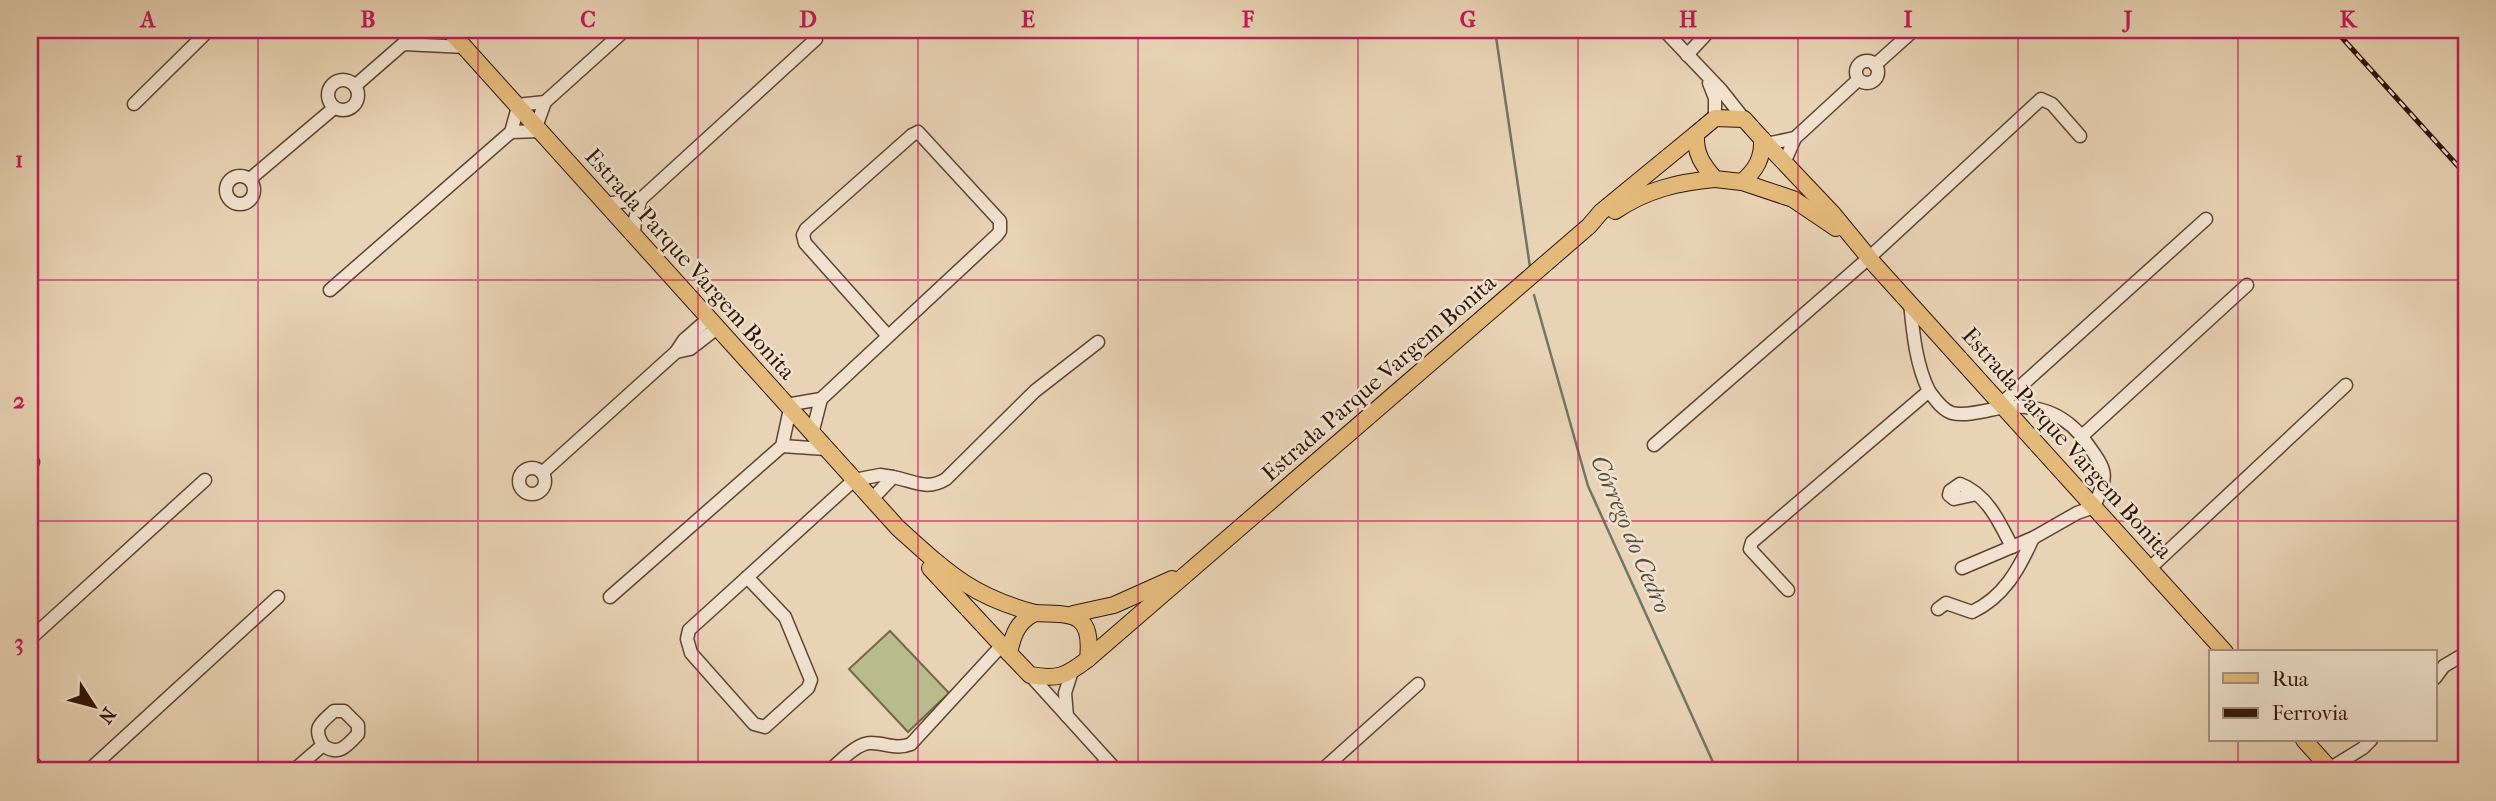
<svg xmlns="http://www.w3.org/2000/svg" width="2496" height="801" viewBox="0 0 2496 801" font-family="'IM FELL French Canon',serif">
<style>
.green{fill:#b8bc8c;stroke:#746849;stroke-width:2}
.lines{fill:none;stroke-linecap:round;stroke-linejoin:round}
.stream{stroke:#6e7668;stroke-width:2.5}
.minor-casing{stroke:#5d4432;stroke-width:15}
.major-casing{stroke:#2f1406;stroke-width:18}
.minor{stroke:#f0e2ce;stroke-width:12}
.major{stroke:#e4ba7a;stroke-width:16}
.rail-casing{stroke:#2f1406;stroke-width:5}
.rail{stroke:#f0e2ce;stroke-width:2.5;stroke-dasharray:8;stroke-linecap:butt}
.grid{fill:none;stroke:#c2185b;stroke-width:2;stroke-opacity:0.55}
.labels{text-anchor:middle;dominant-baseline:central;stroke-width:5;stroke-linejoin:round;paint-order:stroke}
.street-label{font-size:23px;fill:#2f1406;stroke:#f0e2ce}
.water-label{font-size:24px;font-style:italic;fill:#544d3f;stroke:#f0e2ce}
.neatline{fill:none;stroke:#c2185b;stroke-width:2.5}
.grid-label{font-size:23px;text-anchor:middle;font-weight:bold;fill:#c2185b}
</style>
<rect width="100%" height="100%" fill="#e8d3b4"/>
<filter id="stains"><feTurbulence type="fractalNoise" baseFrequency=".00286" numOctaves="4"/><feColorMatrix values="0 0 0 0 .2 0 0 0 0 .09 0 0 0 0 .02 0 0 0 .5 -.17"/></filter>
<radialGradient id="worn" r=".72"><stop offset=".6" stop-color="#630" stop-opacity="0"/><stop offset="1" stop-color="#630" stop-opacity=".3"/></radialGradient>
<polygon class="green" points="890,631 949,693 908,732 849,669"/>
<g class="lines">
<g class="stream">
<polyline points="1495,30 1530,267"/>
<polyline points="1534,295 1588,486 1717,771"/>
</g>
<defs>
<g id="minor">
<polyline points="1664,30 1721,90 1744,119"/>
<polyline points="1687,55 1710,30"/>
<circle cx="1867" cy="72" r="11"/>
<polyline points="1875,65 1914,30"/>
<circle cx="343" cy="95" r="15"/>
<polyline points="1709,83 1715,98 1715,118"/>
<polyline points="356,85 403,44 466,47"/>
<polyline points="134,104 209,30"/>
<polyline points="517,105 545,102"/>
<polyline points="536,127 545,102 625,30"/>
<polyline points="511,132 540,131"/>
<polyline points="1766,144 1795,138"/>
<polyline points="1784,163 1795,138 1858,80"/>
<circle cx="240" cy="190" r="14"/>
<polyline points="250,179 334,108"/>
<polyline points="605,204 641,199"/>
<polyline points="634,235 635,219 641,199 816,39"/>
<polyline points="330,290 511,132 518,107"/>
<path d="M 1910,303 C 1913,333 1916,365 1929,391"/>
<polyline points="676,352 690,349 717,328"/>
<polyline points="2002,403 2206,219"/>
<polyline points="786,405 821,399 997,235 1000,231 1000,221 918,132 912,135 806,229 803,235 805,243 888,336"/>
<polyline points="812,434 821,399"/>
<polyline points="2082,436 2247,285"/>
<polyline points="1654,445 1871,256 2041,99 2052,104 2080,136"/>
<polyline points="782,446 826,449"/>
<polyline points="30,458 33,462"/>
<circle cx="532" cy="481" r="13"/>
<polyline points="542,473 676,352 684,340 708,319"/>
<path d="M 1977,494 L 1954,499 L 1949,495 L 1950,491 L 1960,484 C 1987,494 2000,523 2012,547"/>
<path d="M 872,499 L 893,477 C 914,481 927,491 946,479 L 1035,391 L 1098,342"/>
<polyline points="2149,569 2346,385"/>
<polyline points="747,577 785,617 811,680 808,688 765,727 754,724 691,653 687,639 689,630 854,480 880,475 893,477"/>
<path d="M 1788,590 L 1750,549 L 1752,542 L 1929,391 C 1935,399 1942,410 1952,413 C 1967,417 1991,409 2005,407 C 2041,404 2068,415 2088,445 C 2109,474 2107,475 2094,507 L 2077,513 L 2033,538 L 1962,568"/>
<polyline points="610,597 782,446 790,409"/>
<path d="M 1938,609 L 1946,603 L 1972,612 C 2004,597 2019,569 2033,538"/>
<polyline points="30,639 205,480"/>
<polyline points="1030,675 1117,771"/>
<polyline points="2435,678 2444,666 2466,653"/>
<polyline points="1067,716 1065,693 1072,671"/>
<polyline points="30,759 40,771"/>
<polyline points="88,771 278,597"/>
<path d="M 293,771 L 323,745 C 312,727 321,723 334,711 L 344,711 L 358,725 L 358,734 C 347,746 338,757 323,745"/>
<path d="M 829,771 C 840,762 856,743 871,743 C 886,743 896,750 911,744 L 1002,645"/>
<polyline points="1096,771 1107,761"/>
<polyline points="1321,771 1418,684"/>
<polyline points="2326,771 2363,748 2371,740"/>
</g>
<g id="major">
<path d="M 449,30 L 898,528 C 946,571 970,596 1035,613"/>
<path d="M 1715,118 L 1744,119 L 1762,139 C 1763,158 1756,170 1742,182 L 1715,179 C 1702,164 1695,154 1696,134 Z"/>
<polyline points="1762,139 1833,214 1875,265 2225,652"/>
<polyline points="1742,182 1793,199 1836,228"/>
<path d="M 1615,211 C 1646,190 1678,182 1715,179"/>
<polyline points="930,568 1009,653"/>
<path d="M 1035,613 C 1073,614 1093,612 1088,659 C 1066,676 1058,680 1030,675 L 1009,653 C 1013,634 1018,621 1035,613 Z"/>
<polyline points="1073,614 1114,605 1172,579"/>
<polyline points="1088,659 1589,226 1601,212 1696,134"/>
<polyline points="2304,740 2332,771"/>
</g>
</defs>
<use href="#minor" class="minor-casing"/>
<use href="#major" class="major-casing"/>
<use href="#minor" class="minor"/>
<use href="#major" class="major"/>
<defs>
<polyline id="rail" points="2335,30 2466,175"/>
</defs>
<use href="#rail" class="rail-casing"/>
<use href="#rail" class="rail"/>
</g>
<path class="grid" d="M 258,30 L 258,771M 478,30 L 478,771M 698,30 L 698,771M 918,30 L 918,771M 1138,30 L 1138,771M 1358,30 L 1358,771M 1578,30 L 1578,771M 1798,30 L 1798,771M 2018,30 L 2018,771M 2238,30 L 2238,652M 30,280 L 2466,280M 30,521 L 2466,521M 2238,740 L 2238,771"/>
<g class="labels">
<g class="street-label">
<text transform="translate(690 264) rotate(48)">Estrada Parque Vargem Bonita</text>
<text transform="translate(1379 378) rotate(-41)">Estrada Parque Vargem Bonita</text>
<text transform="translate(2067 443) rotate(48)">Estrada Parque Vargem Bonita</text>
</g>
<g class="water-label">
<text transform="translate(1631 534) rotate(67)">Córrego do Cedro</text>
</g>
</g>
<rect width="2496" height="801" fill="none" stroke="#e8d3b4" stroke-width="77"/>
<rect x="2209" y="650" width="228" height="91" fill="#f0e2ce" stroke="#a3907e" stroke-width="2"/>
<rect x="2223" y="673" width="35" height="10" fill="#e4ba7a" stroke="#a3907e" stroke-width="2"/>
<text x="2272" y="686" font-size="21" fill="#2f1406">Rua</text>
<rect x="2223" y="708" width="35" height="10" fill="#2f1406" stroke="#a3907e" stroke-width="2"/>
<text x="2272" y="720" font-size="21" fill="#2f1406">Ferrovia</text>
<g transform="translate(94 706) rotate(126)" stroke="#f0e2ce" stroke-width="5" paint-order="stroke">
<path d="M0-5L12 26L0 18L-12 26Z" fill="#2f1406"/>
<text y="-10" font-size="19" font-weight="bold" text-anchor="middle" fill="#2f1406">N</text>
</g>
<rect x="38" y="38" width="2420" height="724" class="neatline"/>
<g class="grid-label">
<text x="148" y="27">A</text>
<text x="368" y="27">B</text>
<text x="588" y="27">C</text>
<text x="808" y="27">D</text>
<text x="1028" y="27">E</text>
<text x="1248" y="27">F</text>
<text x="1468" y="27">G</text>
<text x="1688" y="27">H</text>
<text x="1908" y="27">I</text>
<text x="2128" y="27">J</text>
<text x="2348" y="27">K</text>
<text x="19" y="167">1</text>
<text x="19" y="408">2</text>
<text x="19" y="650">3</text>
</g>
<rect width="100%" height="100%" filter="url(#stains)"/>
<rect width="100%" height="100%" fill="url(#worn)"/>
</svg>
